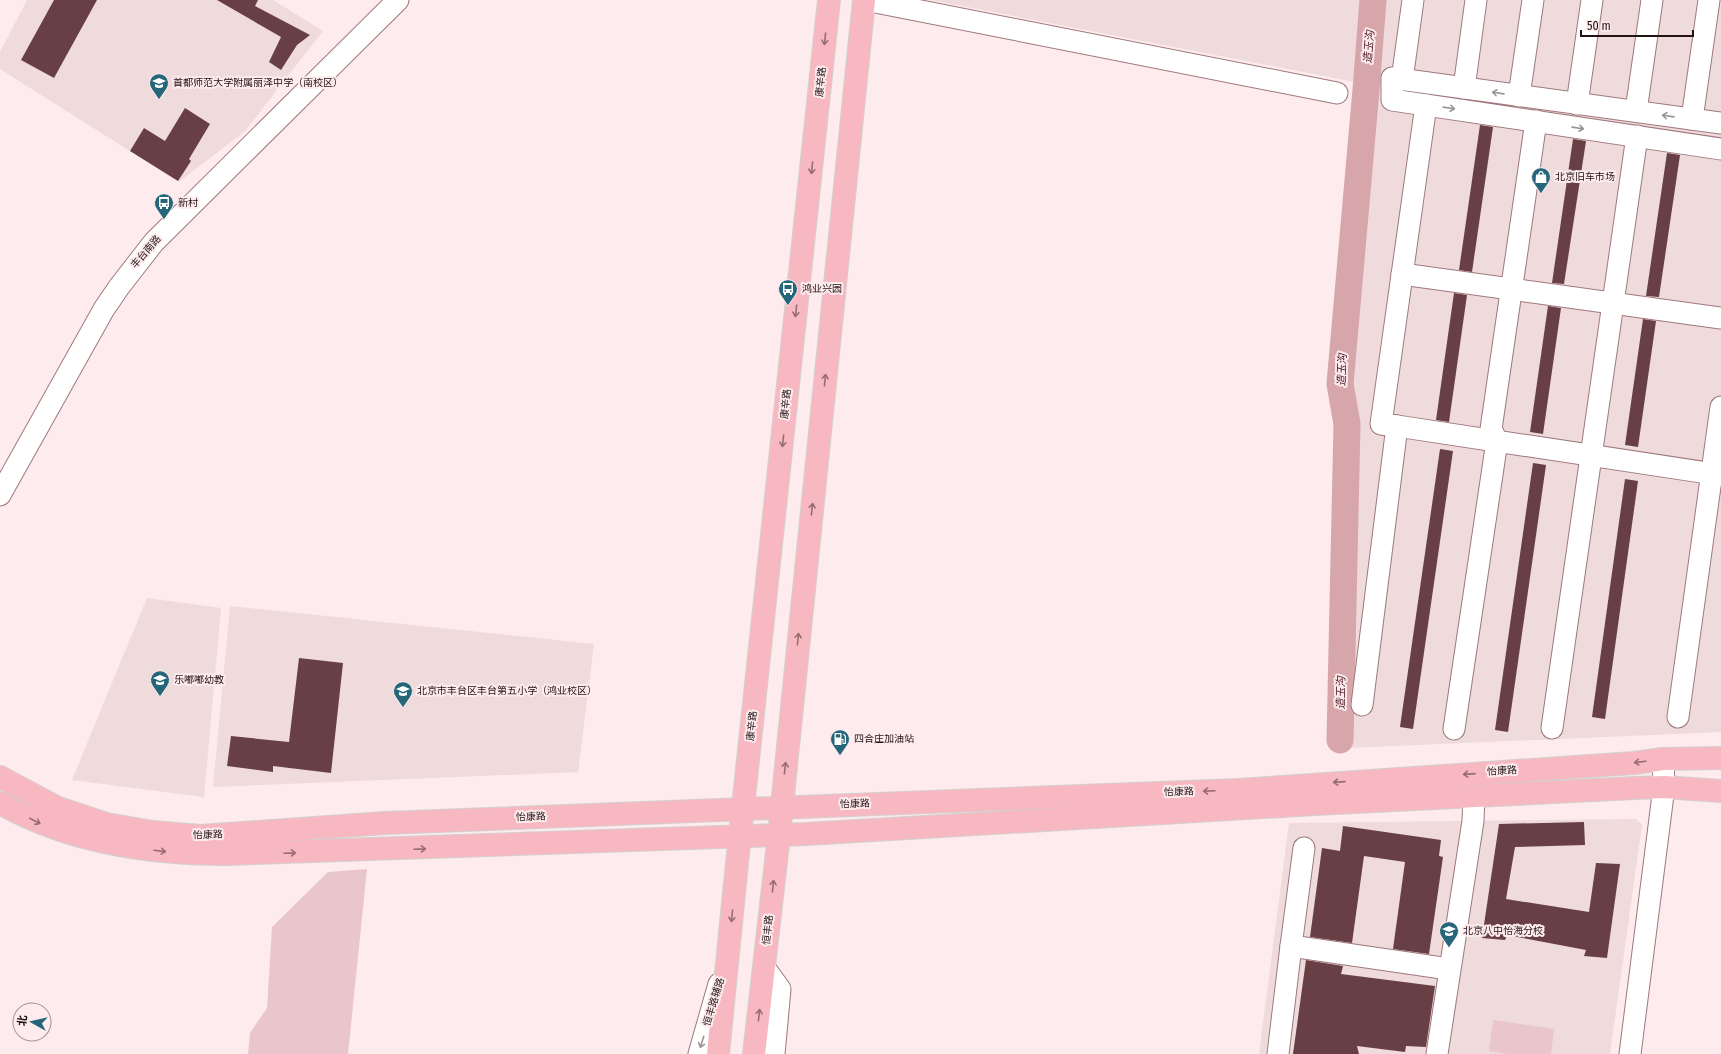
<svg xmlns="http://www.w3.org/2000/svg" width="1721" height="1054" viewBox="0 0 1721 1054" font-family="'Fira Sans Condensed','Noto Sans SC',sans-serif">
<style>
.built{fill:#efdadc}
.green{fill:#e9c6c9}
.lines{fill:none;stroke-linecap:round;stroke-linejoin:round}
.river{stroke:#d6a6ab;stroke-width:27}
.building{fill:#673f45}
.minor-casing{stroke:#9f787c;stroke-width:23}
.major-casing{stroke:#d3d0d0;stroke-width:24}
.minor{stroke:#fff;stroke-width:21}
.major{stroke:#f8b8c1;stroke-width:22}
.oneway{stroke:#976d73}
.oneway2{stroke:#9b9495}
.labels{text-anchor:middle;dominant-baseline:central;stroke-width:4;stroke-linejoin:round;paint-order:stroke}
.street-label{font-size:10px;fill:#211214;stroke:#fdebed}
.poi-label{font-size:10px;fill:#211214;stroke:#fdebed;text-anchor:start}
.water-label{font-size:11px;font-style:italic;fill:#4c121f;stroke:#fdebed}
</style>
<rect width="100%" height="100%" fill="#fdebed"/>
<g class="built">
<polygon points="27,0 273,0 323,31 245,131 179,182 0,69 0,52"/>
<polygon points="931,0 1366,0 1360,83"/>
<polygon points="1376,0 1721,0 1721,732 1346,748 1358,423 1347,388"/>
<polygon points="147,598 221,608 204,797 72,780"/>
<polygon points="230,606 594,644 578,772 213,787"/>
<polygon points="1636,819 1642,825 1610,1054 1259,1054 1289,823"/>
</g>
<g class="green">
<polygon points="367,869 348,1054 248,1054 250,1033 267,1008 272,927 328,872"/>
<polygon points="1493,1020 1554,1029 1551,1054 1508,1054 1489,1051"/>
</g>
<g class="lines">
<polyline class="river" points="1340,740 1347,424 1340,384 1366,90 1373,0"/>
</g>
<g class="building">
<polygon points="54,0 97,0 54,78 21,60"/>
<polygon points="217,0 258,0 255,6 310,35 297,45 281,70 269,62 281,37"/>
<polygon points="185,108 210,124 189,159 191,161 178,181 130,151 144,128 165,141"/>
<polygon points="1480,125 1493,127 1472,272 1459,270"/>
<polygon points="1573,139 1586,141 1564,284 1552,283"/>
<polygon points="1667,153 1680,155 1659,297 1646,296"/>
<polygon points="1454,293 1467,295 1449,422 1436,420"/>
<polygon points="1548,306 1561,308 1543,434 1530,432"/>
<polygon points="1643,319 1656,321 1638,447 1625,445"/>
<polygon points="1440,449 1453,451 1413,729 1400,727"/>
<polygon points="1533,463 1546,465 1508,732 1495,730"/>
<polygon points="1625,479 1638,481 1605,719 1592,717"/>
<polygon points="299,658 343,663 331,773 273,766 273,772 227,766 231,736 289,742"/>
<polygon points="1584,822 1585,845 1515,847 1506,899 1589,912 1596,863 1620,864 1607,958 1584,956 1586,950 1507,935 1505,940 1482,938 1499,824"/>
<polygon points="1343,826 1441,840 1439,856 1443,857 1429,954 1393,949 1405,862 1364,856 1352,943 1310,937 1322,848 1340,851"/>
<polygon points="1306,960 1343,966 1341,974 1435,986 1426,1047 1406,1046 1405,1052 1357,1046 1359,1054 1293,1054"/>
</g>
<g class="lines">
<defs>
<g id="minor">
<polyline points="865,0 1337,93"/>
<polyline points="1402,80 1413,0"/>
<polyline points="1464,88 1476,0"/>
<polyline points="1519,96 1533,0"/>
<polyline points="1577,104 1592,0"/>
<polyline points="1636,111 1652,0"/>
<polyline points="1692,119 1709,0"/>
<polyline points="1721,123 1392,78 1392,100 1721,149"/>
<polyline points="1402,274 1721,318"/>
<polyline points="1397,426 1381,424 1426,105"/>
<polyline points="0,495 104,309 119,287 154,242 398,0"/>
<polyline points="1362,705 1397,426 1721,475"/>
<polyline points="1678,717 1721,407"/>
<polyline points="1552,728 1637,136"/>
<polyline points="1454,729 1497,441 1491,429 1536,121"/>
<polyline points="1291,946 1304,848"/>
<polyline points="764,967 780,989 774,1054"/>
<polyline points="699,1054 719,984"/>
<polyline points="1278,1054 1291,946 1449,969"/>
<polyline points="1437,1054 1473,821 1474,796"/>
<polyline points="1630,1054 1664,787 1663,759"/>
</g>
<g id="major">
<polyline points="0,777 58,808 106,824 153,832 200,836 385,823 1238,790 1634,763 1663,759 1721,758"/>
<path d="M 0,803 C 68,842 148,854 226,854 L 806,834 L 1315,804 L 1634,788 L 1664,787 L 1721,791"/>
<polyline points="718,1054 737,863 829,0"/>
<polyline points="754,1054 779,835 864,0"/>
</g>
</defs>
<use href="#minor" class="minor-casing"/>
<use href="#major" class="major-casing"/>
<use href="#minor" class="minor"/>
<use href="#major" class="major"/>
</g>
<defs><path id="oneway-shaft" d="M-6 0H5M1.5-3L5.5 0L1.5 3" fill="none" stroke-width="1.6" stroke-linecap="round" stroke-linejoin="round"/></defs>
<g class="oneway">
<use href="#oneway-shaft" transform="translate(825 39) rotate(96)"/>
<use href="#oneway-shaft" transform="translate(812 168) rotate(96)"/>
<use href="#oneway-shaft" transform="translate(796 311) rotate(96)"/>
<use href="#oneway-shaft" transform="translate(825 380) rotate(-84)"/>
<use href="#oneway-shaft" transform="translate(783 441) rotate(96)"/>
<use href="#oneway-shaft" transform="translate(812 509) rotate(-84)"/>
<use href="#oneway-shaft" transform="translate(798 639) rotate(-84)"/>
<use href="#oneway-shaft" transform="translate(1640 762) rotate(173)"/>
<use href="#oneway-shaft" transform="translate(785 768) rotate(-84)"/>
<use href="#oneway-shaft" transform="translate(1469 774) rotate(176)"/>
<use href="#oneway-shaft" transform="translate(1339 782) rotate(176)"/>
<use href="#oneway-shaft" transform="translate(1209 791) rotate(178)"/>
<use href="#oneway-shaft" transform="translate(35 821) rotate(27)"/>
<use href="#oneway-shaft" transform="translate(420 849) rotate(-2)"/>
<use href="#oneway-shaft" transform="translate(160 851) rotate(7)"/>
<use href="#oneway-shaft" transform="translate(290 853) rotate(-2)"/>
<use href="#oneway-shaft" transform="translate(773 886) rotate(-84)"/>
<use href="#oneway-shaft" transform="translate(732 916) rotate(95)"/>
<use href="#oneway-shaft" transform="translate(759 1015) rotate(-84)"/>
</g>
<g class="oneway2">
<use href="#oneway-shaft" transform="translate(1498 93) rotate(-172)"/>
<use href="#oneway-shaft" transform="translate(1449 108) rotate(8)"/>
<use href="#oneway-shaft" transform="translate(1668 116) rotate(-172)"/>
<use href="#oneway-shaft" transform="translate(1578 128) rotate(8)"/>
<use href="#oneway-shaft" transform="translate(702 1042) rotate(107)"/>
</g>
<defs>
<symbol id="school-pin" viewBox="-11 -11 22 30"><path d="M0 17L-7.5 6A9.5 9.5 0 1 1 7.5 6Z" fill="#25667a" stroke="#fdebed"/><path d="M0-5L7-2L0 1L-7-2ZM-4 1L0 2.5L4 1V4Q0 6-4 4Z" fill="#fff"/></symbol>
<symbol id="shop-pin" viewBox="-11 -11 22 30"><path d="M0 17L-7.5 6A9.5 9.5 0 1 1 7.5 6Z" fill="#25667a" stroke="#fdebed"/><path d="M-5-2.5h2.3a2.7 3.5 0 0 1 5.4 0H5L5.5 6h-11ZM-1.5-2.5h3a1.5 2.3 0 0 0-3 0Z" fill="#fff"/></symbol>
<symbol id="bus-pin" viewBox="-11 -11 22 30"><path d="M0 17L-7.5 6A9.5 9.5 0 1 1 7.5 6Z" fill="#25667a" stroke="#fdebed"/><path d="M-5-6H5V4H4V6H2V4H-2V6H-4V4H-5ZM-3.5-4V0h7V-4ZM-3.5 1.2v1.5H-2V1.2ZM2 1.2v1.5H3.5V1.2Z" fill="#fff"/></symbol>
<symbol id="fuel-pin" viewBox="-11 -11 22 30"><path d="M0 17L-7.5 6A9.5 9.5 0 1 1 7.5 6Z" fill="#25667a" stroke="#fdebed"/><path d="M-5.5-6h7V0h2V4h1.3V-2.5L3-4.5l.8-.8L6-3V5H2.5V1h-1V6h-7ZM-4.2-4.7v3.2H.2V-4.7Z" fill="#fff"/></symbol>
</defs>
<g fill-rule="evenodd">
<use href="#school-pin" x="148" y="72" width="22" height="30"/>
<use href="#shop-pin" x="1530" y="166" width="22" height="30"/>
<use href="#bus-pin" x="153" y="192" width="22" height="30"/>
<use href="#bus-pin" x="777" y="278" width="22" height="30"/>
<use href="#school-pin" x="149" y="669" width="22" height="30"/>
<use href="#school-pin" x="392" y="680" width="22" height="30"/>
<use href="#fuel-pin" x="829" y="728" width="22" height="30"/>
<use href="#school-pin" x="1438" y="920" width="22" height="30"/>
</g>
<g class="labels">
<g class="street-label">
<text transform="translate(821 82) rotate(-84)">康辛路</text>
<text transform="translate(146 252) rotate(-49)">丰台南路</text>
<text transform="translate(786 404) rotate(-84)">康辛路</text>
<text transform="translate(752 726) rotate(-84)">康辛路</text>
<text transform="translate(1502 771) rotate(-4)">怡康路</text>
<text transform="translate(1179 792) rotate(-2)">怡康路</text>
<text transform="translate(855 804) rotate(-2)">怡康路</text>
<text transform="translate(531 817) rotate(-2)">怡康路</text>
<text transform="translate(208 835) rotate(-2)">怡康路</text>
<text transform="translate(768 930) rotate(-84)">恒丰路</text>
<text transform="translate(714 1002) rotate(-73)">恒丰路辅路</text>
</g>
<g class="poi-label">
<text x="173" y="83">首都师范大学附属丽泽中学（南校区）</text>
<text x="1555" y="177">北京旧车市场</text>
<text x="178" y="203">新村</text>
<text x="802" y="289">鸿业兴园</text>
<text x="174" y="680">乐嘟嘟幼教</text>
<text x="417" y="691">北京市丰台区丰台第五小学（鸿业校区）</text>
<text x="854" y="739">四合庄加油站</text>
<text x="1463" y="931">北京八中怡海分校</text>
</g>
<g class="water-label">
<text transform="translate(1369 47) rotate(-85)">造玉沟</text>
<text transform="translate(1342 370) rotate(-88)">造玉沟</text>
<text transform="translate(1341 693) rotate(-89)">造玉沟</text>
</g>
</g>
<g transform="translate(32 1022) rotate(278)"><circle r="19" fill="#fdebed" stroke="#a59496"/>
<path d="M0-3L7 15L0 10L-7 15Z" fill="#25667a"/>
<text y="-6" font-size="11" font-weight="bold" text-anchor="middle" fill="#211214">北</text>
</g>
<path d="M1581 30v6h112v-6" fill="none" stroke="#211214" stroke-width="2"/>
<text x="1587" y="30" font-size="12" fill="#211214" stroke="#fdebed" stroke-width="3" paint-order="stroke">50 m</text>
</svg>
